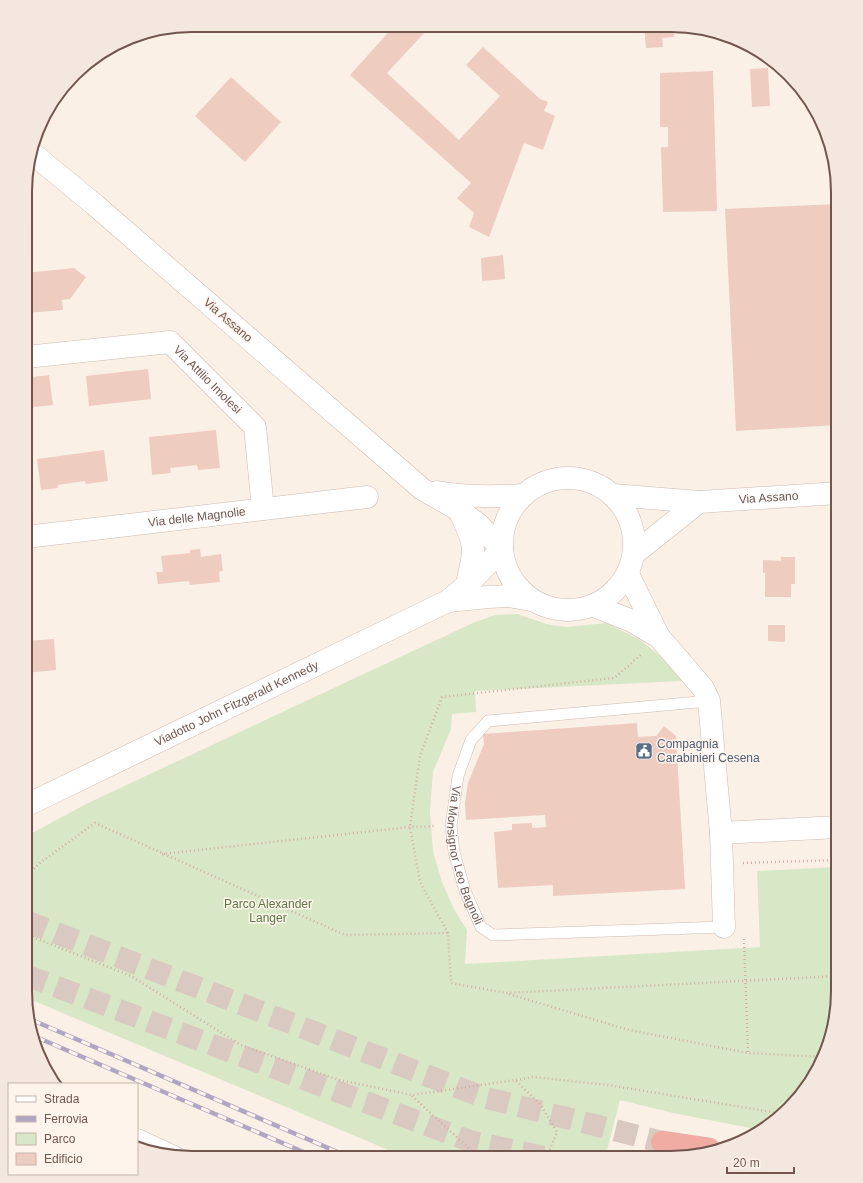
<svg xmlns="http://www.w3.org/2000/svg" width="863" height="1183" viewBox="0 0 863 1183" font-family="Helvetica,sans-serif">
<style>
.green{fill:#d8e7c6}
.building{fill:#eeccc0}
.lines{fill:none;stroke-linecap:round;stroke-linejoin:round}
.highway-tunnel{stroke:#d9c9c0;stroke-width:22;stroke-dasharray:22 11;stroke-linecap:butt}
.lane-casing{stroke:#ceb9b0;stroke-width:12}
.street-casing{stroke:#ceb9b0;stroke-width:23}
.secondary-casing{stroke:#d0b8ae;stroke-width:23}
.highway-casing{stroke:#d8cfcd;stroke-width:23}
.path{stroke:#d3afa3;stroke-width:2.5;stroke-dasharray:1 3;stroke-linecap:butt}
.lane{stroke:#fff;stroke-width:11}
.street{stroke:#fff;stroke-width:22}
.secondary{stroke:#fff;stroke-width:22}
.highway{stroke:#f0aba2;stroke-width:22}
.rail-casing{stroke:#b1a5c4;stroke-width:4.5}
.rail{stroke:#fef4ec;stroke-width:3;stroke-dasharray:9;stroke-linecap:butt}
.labels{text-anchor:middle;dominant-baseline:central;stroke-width:3;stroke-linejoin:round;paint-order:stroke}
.street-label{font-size:12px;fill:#72554d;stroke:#fef4ec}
.service-label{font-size:12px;fill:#4e5e75;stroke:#fef4ec;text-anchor:start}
.park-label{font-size:12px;fill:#5c7845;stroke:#fef4ec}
.rim{fill:none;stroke:#72554d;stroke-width:2}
</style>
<rect width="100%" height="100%" fill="#fbf0e6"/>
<polygon class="green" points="517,614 550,625 567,627 606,623 639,639 665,660 682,681 475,691 476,712 452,714 451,729 433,772 430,811 433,851 442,882 454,909 467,930 465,964 760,947 757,871 838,867 838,1002 829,1045 810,1084 781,1116 761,1130 673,1113 620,1100 605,1158 405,1157 27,998 25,991 25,837 88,803 475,622 495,615"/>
<g class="building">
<polygon points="394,26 419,26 426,31 387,73 459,140 500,96 466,65 483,47 540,99 548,102 544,111 555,116 543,150 524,143 489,237 469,227 474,213 457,198 471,183 350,75"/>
<polygon points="644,26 673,26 674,37 662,38 663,47 646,48"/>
<polygon points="768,68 770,106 752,107 750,69"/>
<polygon points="713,71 717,211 663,212 661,147 668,147 668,127 660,127 660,73"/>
<polygon points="231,77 281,122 245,162 195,116"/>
<polygon points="838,204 838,425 736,431 725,209"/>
<polygon points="503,255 505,279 482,281 481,258"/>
<polygon points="74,268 86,277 70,299 62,300 63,310 26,313 26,273"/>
<polygon points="148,369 151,399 89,406 86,376"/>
<polygon points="49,375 53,405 26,408 26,378"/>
<polygon points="216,430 220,468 198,470 197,465 170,468 171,473 152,475 149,437"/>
<polygon points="104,450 108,481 86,484 85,481 77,482 58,485 58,488 41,490 37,459"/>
<polygon points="200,549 201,557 221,554 223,571 219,572 220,582 190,585 189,581 158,584 156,572 163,572 161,556 190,553 190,550"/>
<polygon points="781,557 795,557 795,584 791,584 791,597 765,597 765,573 763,573 763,560 781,561"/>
<polygon points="768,625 785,625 785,642 768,641"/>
<polygon points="54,639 56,670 26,673 26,641"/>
<polygon points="637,723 638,737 656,736 664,726 676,736 685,889 553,896 553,885 498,888 494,832 512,830 512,824 532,823 532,828 546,827 545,815 466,820 465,803 468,783 484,744 483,734"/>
</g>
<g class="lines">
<g class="highway-tunnel">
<polyline points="25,921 483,1097 662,1142"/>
<polyline points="25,975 470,1141 548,1158"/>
</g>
<defs>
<g id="lane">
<path id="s1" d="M 709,701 L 488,721 L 471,740 L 458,776 L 451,826 L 454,852 L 465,891 L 481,927 L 493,935 L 724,927"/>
</g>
<g id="street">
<path id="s2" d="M 26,357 L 170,342 L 255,427 L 263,509"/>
<path d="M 459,510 C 464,522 473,537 473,550 C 473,561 469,573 467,585"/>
<path id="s3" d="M 26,537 L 367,497"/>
<polyline points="628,574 659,637 703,688 709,701 721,833 838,827"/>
<polyline points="594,606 632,621 659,637"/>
<polyline points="721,833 724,927"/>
<polyline points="137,1140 174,1157"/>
</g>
<g id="secondary">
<circle cx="568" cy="544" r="66"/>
<path d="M 437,492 C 466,497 494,497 523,495"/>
<path id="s4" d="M 613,495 L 699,502 L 838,493"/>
<polyline points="635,553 699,502"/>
<polyline points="448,601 488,597 509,596 531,600"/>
<path id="s5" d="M 25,806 L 448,601 L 467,585 L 502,549 L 478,524 L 459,510 L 422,489 L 95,205 L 32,153"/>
</g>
<polyline id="highway" points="662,1142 709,1149"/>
</defs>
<use href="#lane" class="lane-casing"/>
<use href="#street" class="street-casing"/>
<use href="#secondary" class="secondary-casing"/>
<use href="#highway" class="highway-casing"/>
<g class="path">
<polyline points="162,854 410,827 435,826"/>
<polyline points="743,863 838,860"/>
<polyline points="25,877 41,862 95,823 345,935 448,933 451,983 506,993 838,976"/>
<polyline points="448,933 420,882 410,827 420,756 442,697 614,678 643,653"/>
<polyline points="25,934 131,976 241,1045 339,1080 412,1095 515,1080 540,1104 557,1132 549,1151 536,1158"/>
<polyline points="744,939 748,1053"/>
<polyline points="509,994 629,1030 748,1053 823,1057"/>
<polyline points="516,1080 534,1077 608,1085 784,1114"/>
<polyline points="412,1096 475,1154 483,1157"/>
</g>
<use href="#lane" class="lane"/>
<use href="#street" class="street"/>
<use href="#secondary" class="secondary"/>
<use href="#highway" class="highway"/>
<defs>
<g id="rail">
<polyline points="32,1020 349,1157"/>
<polyline points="36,1037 315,1157"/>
</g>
</defs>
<use href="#rail" class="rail-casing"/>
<use href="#rail" class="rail"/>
</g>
<defs>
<symbol id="civic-square" viewBox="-11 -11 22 22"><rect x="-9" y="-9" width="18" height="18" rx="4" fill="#5c6f8a" stroke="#fef4ec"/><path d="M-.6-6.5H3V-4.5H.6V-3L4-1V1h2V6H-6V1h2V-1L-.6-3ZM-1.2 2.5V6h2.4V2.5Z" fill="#fff"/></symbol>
</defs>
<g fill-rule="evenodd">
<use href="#civic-square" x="634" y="741" width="20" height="20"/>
</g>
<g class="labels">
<g class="street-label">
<text transform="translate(228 320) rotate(41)">Via Assano</text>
<text stroke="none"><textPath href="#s2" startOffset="198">Via Attilio Imolesi</textPath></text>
<text stroke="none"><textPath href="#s4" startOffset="156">Via Assano</textPath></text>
<text stroke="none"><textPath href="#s3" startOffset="172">Via delle Magnolie</textPath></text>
<text stroke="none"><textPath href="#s5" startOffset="235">Viadotto John Fitzgerald Kennedy</textPath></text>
<text stroke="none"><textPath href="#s1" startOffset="367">Via Monsignor Leo Bagnoli</textPath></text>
</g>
<g class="service-label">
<text x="657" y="744">Compagnia<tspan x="657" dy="14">Carabinieri Cesena</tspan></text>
</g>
<g class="park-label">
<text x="268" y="904">Parco Alexander<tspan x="268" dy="14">Langer</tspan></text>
</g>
</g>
<path d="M0 0H863V1183H0ZM192 32H671A160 160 0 0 1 831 192V991A160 160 0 0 1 671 1151H192A160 160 0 0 1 32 991V192A160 160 0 0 1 192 32Z" fill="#f3e7df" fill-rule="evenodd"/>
<path class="rim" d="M192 32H671A160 160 0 0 1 831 192V991A160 160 0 0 1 671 1151H192A160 160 0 0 1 32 991V192A160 160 0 0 1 192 32Z"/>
<rect x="8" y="1083" width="130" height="92" fill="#fef4ec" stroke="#c6b4ac"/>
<rect x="16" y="1096" width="20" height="6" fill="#ffffff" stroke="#c6b4ac"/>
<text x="44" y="1103" font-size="12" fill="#72554d">Strada</text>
<rect x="16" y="1116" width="20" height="6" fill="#b1a5c4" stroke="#c6b4ac"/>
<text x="44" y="1123" font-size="12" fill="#72554d">Ferrovia</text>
<rect x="16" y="1133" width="20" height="12" fill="#d8e7c6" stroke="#c6b4ac"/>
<text x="44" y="1143" font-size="12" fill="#72554d">Parco</text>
<rect x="16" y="1153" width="20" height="12" fill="#eeccc0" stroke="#c6b4ac"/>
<text x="44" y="1163" font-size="12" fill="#72554d">Edificio</text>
<path d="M727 1167v6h67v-6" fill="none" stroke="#72554d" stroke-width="2"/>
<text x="733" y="1167" font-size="12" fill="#72554d" stroke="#fef4ec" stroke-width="3" paint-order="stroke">20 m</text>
</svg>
